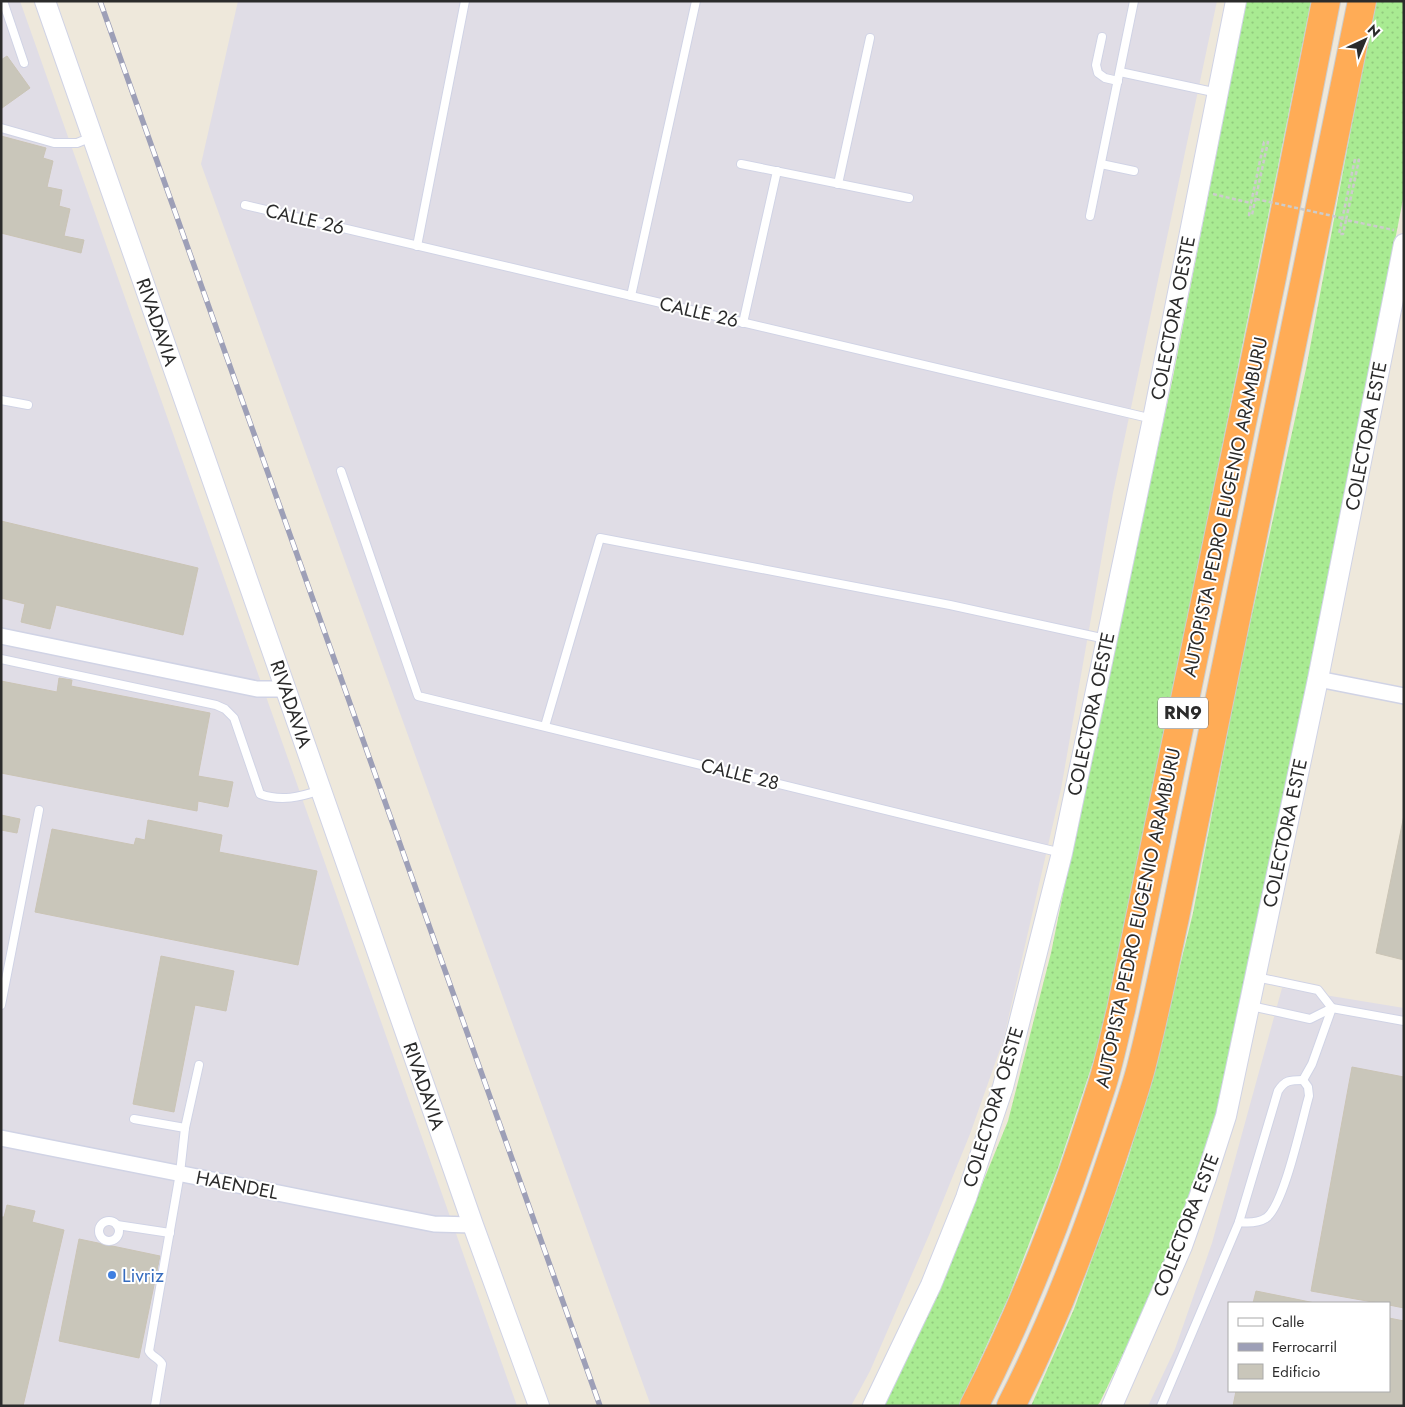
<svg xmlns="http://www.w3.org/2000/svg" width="1405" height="1407" viewBox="0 0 1405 1407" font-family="Jost,sans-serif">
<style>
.industrial{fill:#e0dde6;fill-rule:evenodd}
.grass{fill:url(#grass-dots)}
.building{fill:#c9c6ba;stroke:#cac4b5}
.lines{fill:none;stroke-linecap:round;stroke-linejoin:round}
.service-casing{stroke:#d0d3e5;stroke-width:10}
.minor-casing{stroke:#d0d3e5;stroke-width:18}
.tertiary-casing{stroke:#d0d3e5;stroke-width:22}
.motorway-casing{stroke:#ccc;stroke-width:30}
.path{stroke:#ccc;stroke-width:2.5;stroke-dasharray:4 2.5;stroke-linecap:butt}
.service{stroke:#fff;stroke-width:8}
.minor{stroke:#fff;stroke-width:15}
.tertiary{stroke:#fff;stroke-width:20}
.motorway{stroke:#ffac56;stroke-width:28}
.rail-casing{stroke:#9d9fb7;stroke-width:5.5}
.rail{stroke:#fff;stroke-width:4;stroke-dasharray:11;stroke-linecap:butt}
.path-bridge{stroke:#ccc;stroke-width:2.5;stroke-dasharray:4 2.5;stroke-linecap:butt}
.shop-dot{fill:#3f7fe0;stroke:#fff;stroke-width:2}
.labels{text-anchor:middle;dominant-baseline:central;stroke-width:4;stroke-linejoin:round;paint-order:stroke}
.shield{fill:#fff;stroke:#6b6b6b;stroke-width:1}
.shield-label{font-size:18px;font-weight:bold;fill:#2b2b2b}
.street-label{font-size:19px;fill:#2b2b2b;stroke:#fff}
.shop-label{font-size:19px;fill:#366cbe;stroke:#fff;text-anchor:start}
</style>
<defs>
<pattern id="grass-dots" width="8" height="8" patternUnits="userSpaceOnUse" patternTransform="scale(1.25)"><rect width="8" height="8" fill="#a9eb92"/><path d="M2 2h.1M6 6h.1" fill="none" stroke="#92ca7e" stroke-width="1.8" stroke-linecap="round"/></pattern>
</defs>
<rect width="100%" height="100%" fill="#eee8db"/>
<g class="industrial">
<polygon points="1,1 20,1 517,1406 1,1406"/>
<polygon points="238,1 1217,1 1113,493 1061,789 1003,1041 970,1134 929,1235 870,1371 851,1406 651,1406 201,164"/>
<path d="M 1282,988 L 1404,1008 L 1404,1406 L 1148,1406 L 1175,1349 L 1212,1243 ZM 1229,1303 L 1389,1303 L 1389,1391 L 1229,1391 Z"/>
</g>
<g class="grass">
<polygon points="1246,1 1311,1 1128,918 1098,1047 1058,1168 1009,1296 959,1406 883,1406 939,1289 1008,1121 1051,953 1096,732 1173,377"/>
<polygon points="1375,1 1404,1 1404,194 1322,617 1218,1109 1195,1184 1157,1283 1100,1402 1097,1406 1031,1406 1074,1309 1128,1159 1157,1059 1193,913 1238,678 1306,369"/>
</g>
<g class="building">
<polygon points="7,56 30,88 2,108 1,60"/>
<polygon points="1,136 46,148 43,158 53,161 47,187 62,190 59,206 70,209 64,236 84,240 81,253 1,233"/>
<polygon points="1,521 198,568 183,635 56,605 50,629 21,622 25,604 1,598"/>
<polygon points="59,678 72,680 71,686 210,713 198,776 233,782 228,807 198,801 197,811 1,773 1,681 57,692"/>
<polygon points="1,815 20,819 17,833 1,830"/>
<polygon points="1404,815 1404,960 1376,953"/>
<polygon points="148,820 222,835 219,852 317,871 298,965 35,912 52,829 134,845 136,838 145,840"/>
<polygon points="161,956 234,971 226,1011 195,1005 174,1112 133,1104"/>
<polygon points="1352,1067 1404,1077 1404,1308 1389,1305 1389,1303 1378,1303 1311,1291"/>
<polygon points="7,1205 35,1211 32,1222 64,1230 23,1406 1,1406 1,1217 4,1217"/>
<polygon points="79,1239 160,1256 139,1358 59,1341"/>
<polygon points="1256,1291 1315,1303 1253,1303"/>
<polygon points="1389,1318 1404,1321 1404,1406 1233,1406 1236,1391 1389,1391"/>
</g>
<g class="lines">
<defs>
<g id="service">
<polyline points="3,1 24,63"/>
<polyline points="1102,37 1096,65 1098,73 1105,78 1118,81"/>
<polyline points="1120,72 1218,93"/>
<polyline points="1,128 54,143 77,143 92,137"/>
<polyline points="741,164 909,198"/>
<polyline points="1101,164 1134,171"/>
<polyline points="838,184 870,38"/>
<polyline points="245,205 1153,419"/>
<polyline points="1090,216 1134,1"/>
<polyline points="417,246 465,1"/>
<polyline points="631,296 696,1"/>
<polyline points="743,323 777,171"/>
<polyline points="1,400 28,405"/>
<polyline points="341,471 418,696 1062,853"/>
<path d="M 1,659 L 216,705 L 225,709 L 234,718 L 260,794 C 281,802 300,797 321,790"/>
<polyline points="545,726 600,538 950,605 1106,639"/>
<polyline points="1256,977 1318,990 1332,1008"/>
<polyline points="1,1005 39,810"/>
<polyline points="1251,1006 1310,1019 1332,1008 1404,1021"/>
<polyline points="1303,1080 1312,1064 1332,1008"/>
<polyline points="134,1119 185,1128"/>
<circle cx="109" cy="1231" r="10"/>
<path d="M 1239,1222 C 1248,1223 1258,1223 1266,1218 C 1284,1206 1302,1120 1309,1096 L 1308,1087 L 1303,1080"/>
<polyline points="117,1225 170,1233"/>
<path d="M 155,1406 L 162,1364 C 159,1358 152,1357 149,1351 L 180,1173 L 185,1128 L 199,1065"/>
<path d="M 1161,1406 L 1239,1222 L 1278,1091 C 1285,1080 1290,1080 1303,1080"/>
</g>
<g id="minor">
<polyline points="1,636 257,689 285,689"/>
<polyline points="1318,679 1404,696"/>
<polyline points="1,1138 434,1224 473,1225"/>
</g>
<g id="tertiary">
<polyline points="45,1 473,1225 539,1406"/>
<polyline points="873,1406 931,1285 966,1198 1003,1087 1062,853 1153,419 1236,1"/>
<polyline points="1112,1406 1182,1246 1206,1178 1226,1116 1318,679 1404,244"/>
</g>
<g id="motorway">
<path d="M 974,1406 C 1026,1305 1066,1199 1100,1091 C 1109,1065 1114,1037 1121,1010 L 1272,277 L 1326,1"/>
<path d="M 1011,1406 C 1052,1326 1084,1243 1112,1158 C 1122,1128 1133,1098 1141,1068 C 1154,1018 1164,967 1175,917 L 1362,1"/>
</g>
</defs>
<use href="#service" class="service-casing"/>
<use href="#minor" class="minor-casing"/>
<use href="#tertiary" class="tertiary-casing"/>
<use href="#motorway" class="motorway-casing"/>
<g class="path">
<polyline points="1213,194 1251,203 1264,142 1268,142 1252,215 1249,215 1251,203"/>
<polyline points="1346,220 1343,234 1339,234 1355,159 1359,160 1346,220 1394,230"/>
</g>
<use href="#service" class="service"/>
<use href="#minor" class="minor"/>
<use href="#tertiary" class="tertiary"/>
<use href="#motorway" class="motorway"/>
<defs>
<polyline id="rail" points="100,1 600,1406"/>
</defs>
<use href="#rail" class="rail-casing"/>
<use href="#rail" class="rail"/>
<polyline class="path-bridge" points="1256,199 1342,218"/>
</g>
<circle class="shop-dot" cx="112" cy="1275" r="5"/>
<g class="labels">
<rect class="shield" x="1158" y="697.5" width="50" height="31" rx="4"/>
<g class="shield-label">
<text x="1183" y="713">RN9</text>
</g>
<g class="street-label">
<text transform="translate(305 219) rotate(13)">CALLE 26</text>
<text transform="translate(699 312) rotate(13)">CALLE 26</text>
<text transform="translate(1173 318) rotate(-79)">COLECTORA OESTE</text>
<text transform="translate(157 322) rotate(71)">RIVADAVIA</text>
<text transform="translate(1366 436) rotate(-79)">COLECTORA ESTE</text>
<text transform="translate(1225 507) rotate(-78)">AUTOPISTA PEDRO EUGENIO ARAMBURU</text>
<text transform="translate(291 704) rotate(71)">RIVADAVIA</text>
<text transform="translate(1091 714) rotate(-78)">COLECTORA OESTE</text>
<text transform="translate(740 774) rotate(14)">CALLE 28</text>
<text transform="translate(1285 833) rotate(-78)">COLECTORA ESTE</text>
<text transform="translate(1138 918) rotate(-78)">AUTOPISTA PEDRO EUGENIO ARAMBURU</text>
<text transform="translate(424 1086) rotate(71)">RIVADAVIA</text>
<text transform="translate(993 1107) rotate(-73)">COLECTORA OESTE</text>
<text transform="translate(237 1185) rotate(11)">HAENDEL</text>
<text transform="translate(1186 1225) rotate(-69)">COLECTORA ESTE</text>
</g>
<g class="shop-label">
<text x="122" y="1275">Livriz</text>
</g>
</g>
<rect width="1405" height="1407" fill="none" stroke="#2b2b2b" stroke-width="5"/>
<rect x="1228" y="1302" width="162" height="90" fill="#ffffff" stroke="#aaaaaa"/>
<rect x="1238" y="1318" width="25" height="8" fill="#ffffff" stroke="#aaaaaa"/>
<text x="1272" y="1327" font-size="15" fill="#2b2b2b">Calle</text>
<rect x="1238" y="1343" width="25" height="8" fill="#9d9fb7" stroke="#aaaaaa"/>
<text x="1272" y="1352" font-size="15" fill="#2b2b2b">Ferrocarril</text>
<rect x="1238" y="1364" width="25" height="15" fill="#c9c6ba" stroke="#aaaaaa"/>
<text x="1272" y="1377" font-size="15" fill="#2b2b2b">Edificio</text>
<g transform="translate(1365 40) rotate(44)" stroke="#ffffff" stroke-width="4" paint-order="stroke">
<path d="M0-4L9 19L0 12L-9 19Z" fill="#2b2b2b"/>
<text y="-8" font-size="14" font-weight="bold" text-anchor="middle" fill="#2b2b2b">N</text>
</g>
</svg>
